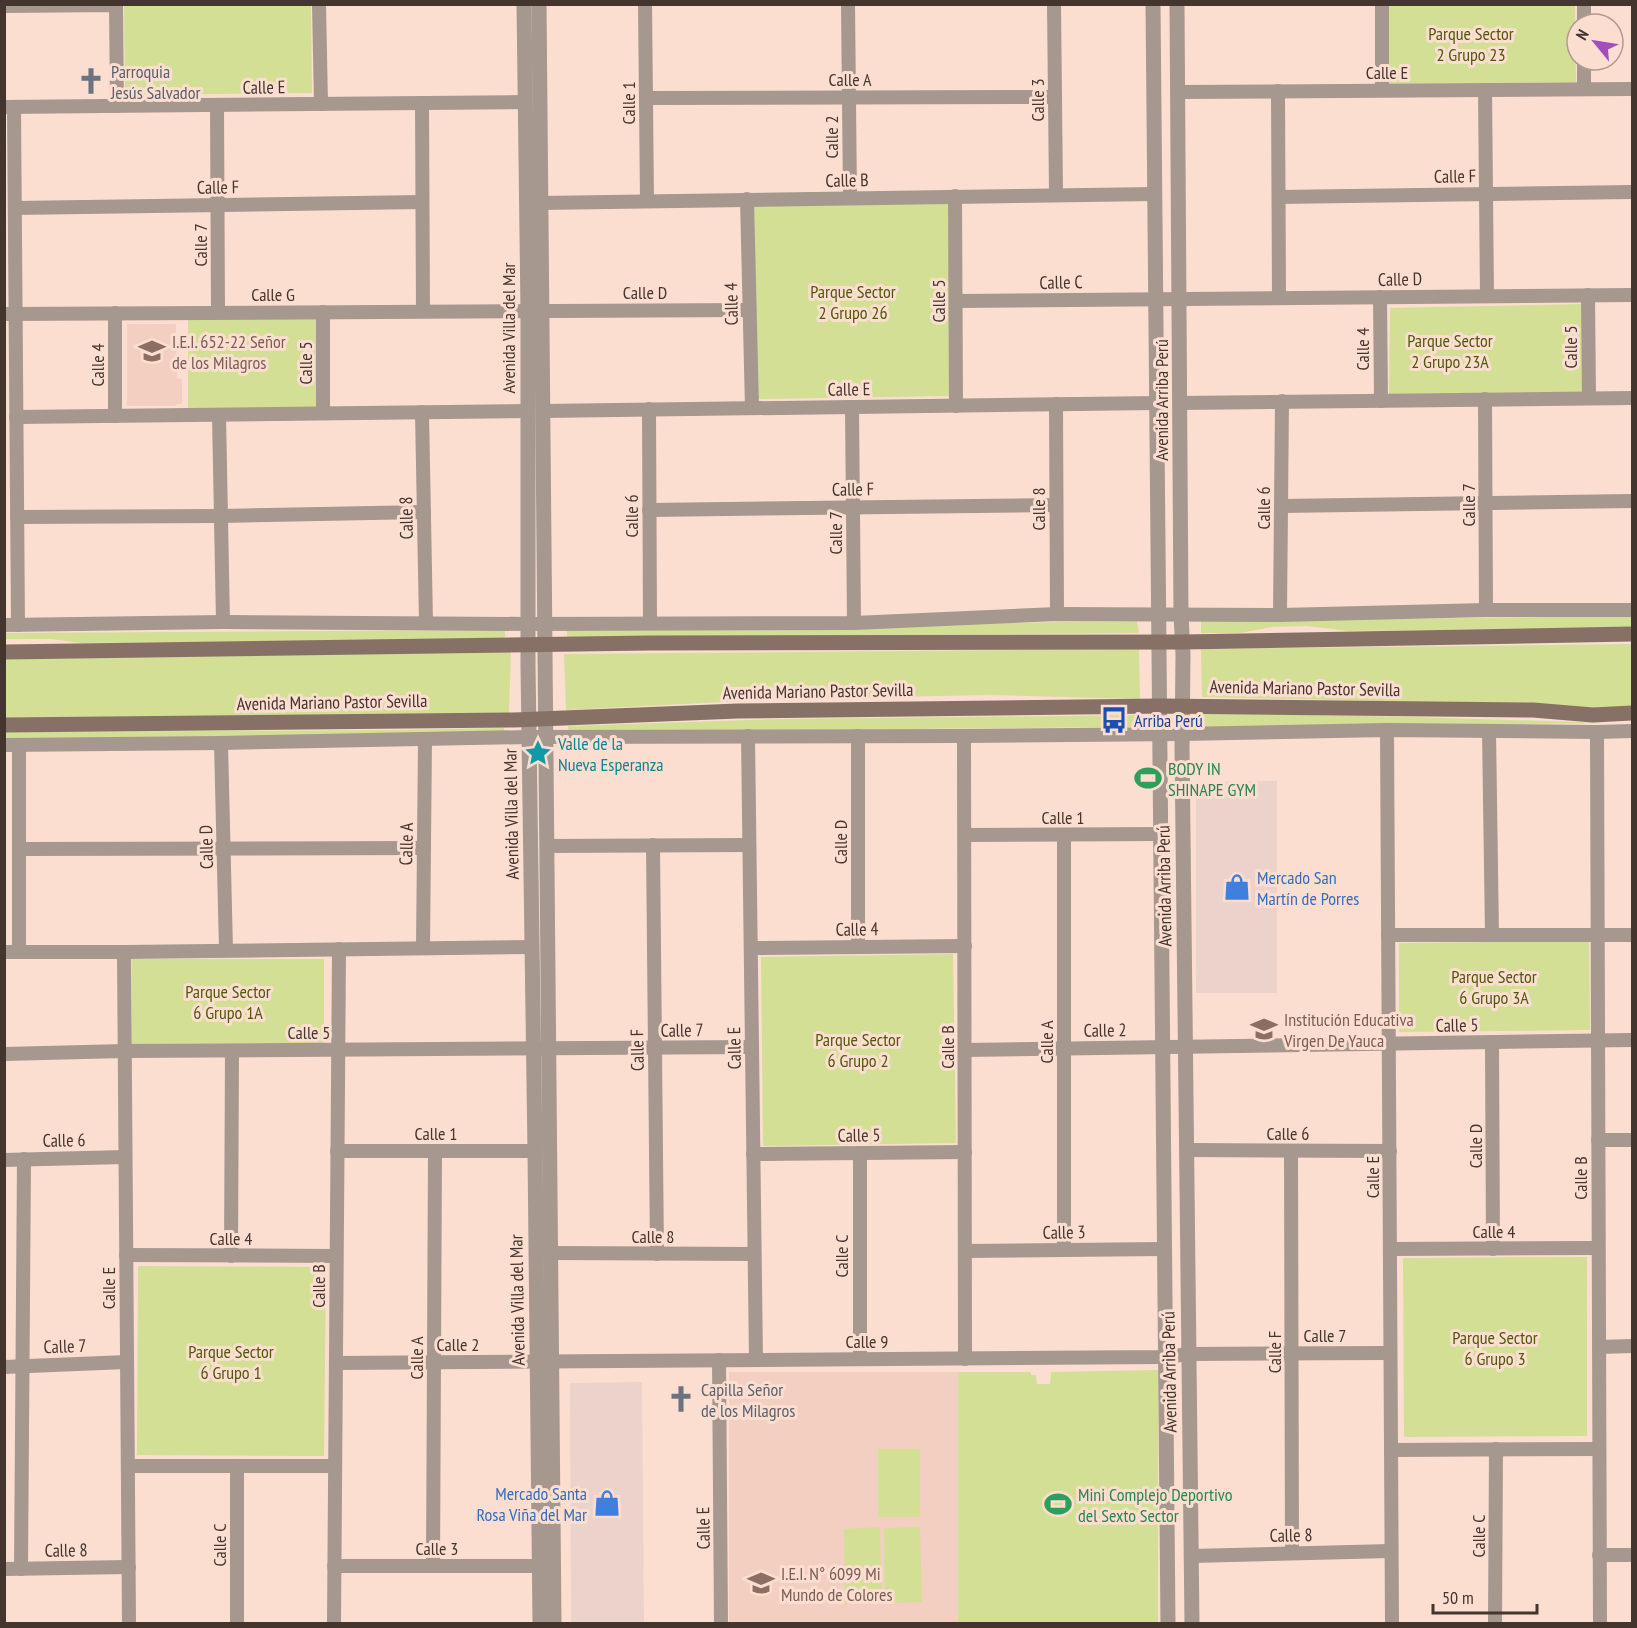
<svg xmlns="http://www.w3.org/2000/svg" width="1637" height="1628" viewBox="0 0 1637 1628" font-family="'PT Sans Narrow',sans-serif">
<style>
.commercial{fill:#ebd2ca}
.built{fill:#f2cfc0}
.green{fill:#d2df95}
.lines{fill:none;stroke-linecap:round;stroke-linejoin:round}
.minor{stroke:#a6978f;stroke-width:14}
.tertiary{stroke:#a6978f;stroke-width:15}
.secondary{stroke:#877167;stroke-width:15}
.labels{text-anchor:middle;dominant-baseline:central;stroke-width:6;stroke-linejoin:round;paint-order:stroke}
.park-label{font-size:18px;fill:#50580c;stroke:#fcded1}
.worship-label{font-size:18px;fill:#5b616d;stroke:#fcded1;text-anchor:start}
.street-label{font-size:18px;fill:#44352f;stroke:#fcded1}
.education-label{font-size:18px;fill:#785e54;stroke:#fcded1;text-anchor:start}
.transit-label{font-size:18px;fill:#164399;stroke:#fcded1;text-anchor:start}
.culture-label{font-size:18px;fill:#0d838f;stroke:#fcded1;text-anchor:start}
.leisure-label{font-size:18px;fill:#27864d;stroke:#fcded1;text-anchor:start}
.shop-label{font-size:18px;fill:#366cbe;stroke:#fcded1;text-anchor:start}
</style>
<rect width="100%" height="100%" fill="#fcded1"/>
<g class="commercial">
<polygon points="1277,781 1277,993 1196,993 1196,782"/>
<polygon points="642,1382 644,1623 571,1623 570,1383"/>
</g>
<g class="built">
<polygon points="127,324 176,324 177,378 182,379 182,404 177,404 176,406 127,406"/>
<polygon points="729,1372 958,1372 958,1623 729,1624"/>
</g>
<g class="green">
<polygon points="124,5 311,5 312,93 125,95"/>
<polygon points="1389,5 1575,5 1576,82 1389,84"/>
<polygon points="950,203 951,396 757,399 754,205"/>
<polygon points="1583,304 1582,392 1389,394 1390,308"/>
<polygon points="188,318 316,318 316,408 188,409"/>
<polygon points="1632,616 1632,628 1348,631 1307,626 1272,627 1240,633 1201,633 1201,621"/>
<polygon points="1137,621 1139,633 567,638 567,629"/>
<polygon points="505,630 505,640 80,643 52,639 5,639 5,633"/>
<polygon points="1632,644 1632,707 1594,708 1553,705 1202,697 1201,649"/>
<polygon points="1139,649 1140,699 992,695 784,699 566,710 564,654"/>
<polygon points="511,651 509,713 5,718 4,658"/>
<polygon points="1202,713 1414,717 1611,723 1202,728"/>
<polygon points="1140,715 1140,727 568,732 568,726 781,719"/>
<polygon points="504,728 504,734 5,740 4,732 391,730"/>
<polygon points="1589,941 1590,1030 1399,1032 1399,943"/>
<polygon points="953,954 956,1143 763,1146 761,957"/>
<polygon points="132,959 324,959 324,1043 132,1044"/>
<polygon points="1587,1257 1587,1436 1404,1437 1403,1258"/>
<polygon points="138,1266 326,1267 324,1456 137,1455"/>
<polygon points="1158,1370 1158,1623 958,1623 958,1372 1031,1372 1031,1375 1036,1375 1037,1384 1050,1384 1051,1372"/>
<rect x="878" y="1449" width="42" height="68"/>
<polygon points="880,1527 882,1603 845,1604 844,1529"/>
<polygon points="920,1527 922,1602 885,1603 884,1528"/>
</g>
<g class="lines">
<g class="minor">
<polyline points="319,4 321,104"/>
<polyline points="645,4 647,201"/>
<polyline points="848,4 850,198"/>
<polyline points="1054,4 1056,194"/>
<polyline points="1382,4 1382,90"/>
<polyline points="4,6 116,5 117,106"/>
<polyline points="1584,24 1584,4"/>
<polyline points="1584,89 1584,60"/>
<polyline points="1485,90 1487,296"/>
<polyline points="1278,91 1279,298"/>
<polyline points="1178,92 1632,89"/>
<polyline points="646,98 1055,97"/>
<polyline points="422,103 423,311"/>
<polyline points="217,105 218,312"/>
<polyline points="4,107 525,102"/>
<polyline points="14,107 18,625"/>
<polyline points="955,196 956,406"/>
<polyline points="1279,197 1632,192"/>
<polyline points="747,199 752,408"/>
<polyline points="540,203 1155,194"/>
<polyline points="15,208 422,202"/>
<polyline points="1588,295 1589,398"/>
<polyline points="1380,297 1381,401"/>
<polyline points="956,301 1632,295"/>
<polyline points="323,312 323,413"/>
<polyline points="115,313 115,416"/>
<polyline points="4,314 749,310"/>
<polyline points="1485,399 1486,610"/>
<polyline points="1180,403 1632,398"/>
<polyline points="1056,404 1057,614"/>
<polyline points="852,407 854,623"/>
<polyline points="649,409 650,623"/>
<polyline points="543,411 1157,403"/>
<polyline points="422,412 426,623"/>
<polyline points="219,415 223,622"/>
<polyline points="16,417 528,411"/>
<polyline points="1281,506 1632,501"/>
<polyline points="649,510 1056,505"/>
<polyline points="17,517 221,516 424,512"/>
<polyline points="1280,615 1282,401"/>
<polyline points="4,625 223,622 528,624 854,623 1057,614 1280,615 1486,610 1632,610"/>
<polyline points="1387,730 1392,1624"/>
<polyline points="1489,731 1492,935"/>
<polyline points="1597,732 1600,1624"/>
<polyline points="748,736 756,1360"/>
<polyline points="858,736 858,947"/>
<polyline points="964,736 965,1359"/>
<polyline points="221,743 226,950"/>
<polyline points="4,745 221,743 529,737 964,736 1182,734 1387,730 1597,732 1632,731"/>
<polyline points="965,835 1161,834"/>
<polyline points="1064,835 1064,1250"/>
<polyline points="653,845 657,1254"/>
<polyline points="547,846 749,845"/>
<polyline points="20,849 424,848"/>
<polyline points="1388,935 1632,935"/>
<polyline points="423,948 425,740"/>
<polyline points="751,948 965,946"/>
<polyline points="19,951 19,745"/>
<polyline points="4,952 124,952 532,947"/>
<polyline points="124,952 129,1624"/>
<polyline points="1492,1042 1493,1249"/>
<polyline points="965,1050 1632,1040"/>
<polyline points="4,1054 124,1051 752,1047"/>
<polyline points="1598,1140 1632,1140"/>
<polyline points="1187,1150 1390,1151"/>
<polyline points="337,1151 535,1151"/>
<polyline points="1291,1151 1292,1553"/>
<polyline points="860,1153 860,1359"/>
<polyline points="753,1154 965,1152"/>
<polyline points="4,1160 125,1157"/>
<polyline points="1390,1249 1598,1248"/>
<polyline points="965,1251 1164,1249"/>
<polyline points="551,1253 754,1254"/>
<polyline points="126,1255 336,1256"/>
<polyline points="231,1256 232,1051"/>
<polyline points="1599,1347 1632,1346"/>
<polyline points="719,1360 721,1624"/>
<polyline points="336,1363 1165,1357 1189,1354 1390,1353"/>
<polyline points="4,1367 127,1362"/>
<polyline points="1391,1450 1599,1449"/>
<polyline points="128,1466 335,1466"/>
<polyline points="1599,1555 1632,1555"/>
<polyline points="1191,1556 1391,1551"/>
<polyline points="334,1566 539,1566"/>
<polyline points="433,1566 435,1151"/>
<polyline points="4,1569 129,1567"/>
<polyline points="21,1569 24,1159"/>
<polyline points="237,1624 237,1466"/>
<polyline points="334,1624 339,949"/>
<polyline points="1495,1624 1496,1449"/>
</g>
<g class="tertiary">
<polyline points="524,4 528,311 528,666 535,1151 540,1624"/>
<polyline points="539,4 554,1624"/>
<polyline points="1153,4 1168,1624"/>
<polyline points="1177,4 1181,614 1183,655 1182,747 1192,1624"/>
</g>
<g class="secondary">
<polyline points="4,652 650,643 1182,642 1632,634"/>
<polyline points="4,725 514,720 738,711 1160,706 1533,710 1593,715 1632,713"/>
</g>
</g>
<defs>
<symbol id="church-bare" viewBox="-9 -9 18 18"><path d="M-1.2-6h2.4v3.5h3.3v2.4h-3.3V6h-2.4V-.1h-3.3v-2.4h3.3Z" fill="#6b7280" stroke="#fcded1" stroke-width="2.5" paint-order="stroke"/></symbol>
<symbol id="school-bare" viewBox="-9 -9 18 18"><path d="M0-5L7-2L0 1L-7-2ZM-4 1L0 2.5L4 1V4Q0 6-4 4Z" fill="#8d6e63" stroke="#fcded1" stroke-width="2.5" paint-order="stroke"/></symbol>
<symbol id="bus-bare" viewBox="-9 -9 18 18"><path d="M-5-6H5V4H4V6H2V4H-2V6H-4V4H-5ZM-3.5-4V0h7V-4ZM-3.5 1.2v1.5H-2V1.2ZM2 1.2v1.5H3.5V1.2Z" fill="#1a4fb4" stroke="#fcded1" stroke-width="2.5" paint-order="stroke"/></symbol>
<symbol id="sight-bare" viewBox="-9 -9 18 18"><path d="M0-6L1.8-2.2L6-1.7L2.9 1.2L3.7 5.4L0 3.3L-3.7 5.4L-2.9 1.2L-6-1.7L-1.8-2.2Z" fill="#0f9aa8" stroke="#fcded1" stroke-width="2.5" paint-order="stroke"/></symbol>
<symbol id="stadium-bare" viewBox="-9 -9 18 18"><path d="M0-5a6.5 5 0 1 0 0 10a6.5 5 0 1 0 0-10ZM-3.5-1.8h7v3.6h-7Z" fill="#2e9e5b" stroke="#fcded1" stroke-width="2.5" paint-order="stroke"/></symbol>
<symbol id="shop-bare" viewBox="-9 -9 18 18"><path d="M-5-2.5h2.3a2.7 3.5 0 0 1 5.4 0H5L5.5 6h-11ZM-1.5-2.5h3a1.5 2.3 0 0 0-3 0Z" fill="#3f7fe0" stroke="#fcded1" stroke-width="2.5" paint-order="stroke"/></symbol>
</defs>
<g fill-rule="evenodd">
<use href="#church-bare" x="72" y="62" width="38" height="38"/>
<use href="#school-bare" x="133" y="332" width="38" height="38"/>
<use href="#bus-bare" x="1095" y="701" width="38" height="38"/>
<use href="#sight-bare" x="519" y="734" width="38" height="38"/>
<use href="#stadium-bare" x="1129" y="759" width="38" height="38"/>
<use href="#shop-bare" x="1218" y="868" width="38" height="38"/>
<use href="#school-bare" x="1245" y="1010" width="38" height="38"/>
<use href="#church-bare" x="662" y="1380" width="38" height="38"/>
<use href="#shop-bare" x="588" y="1484" width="38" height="38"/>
<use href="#stadium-bare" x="1039" y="1485" width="38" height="38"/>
<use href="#school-bare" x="742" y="1564" width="38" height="38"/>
</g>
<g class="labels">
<g class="park-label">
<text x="1471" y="33">Parque Sector<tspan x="1471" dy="21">2 Grupo 23</tspan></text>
<text x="853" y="291">Parque Sector<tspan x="853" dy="21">2 Grupo 26</tspan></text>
<text x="1450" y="340">Parque Sector<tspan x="1450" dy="21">2 Grupo 23A</tspan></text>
<text x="1494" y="976">Parque Sector<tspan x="1494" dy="21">6 Grupo 3A</tspan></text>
<text x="228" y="991">Parque Sector<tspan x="228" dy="21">6 Grupo 1A</tspan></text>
<text x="858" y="1039">Parque Sector<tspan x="858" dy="21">6 Grupo 2</tspan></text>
<text x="1495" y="1337">Parque Sector<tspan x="1495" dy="21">6 Grupo 3</tspan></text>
<text x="231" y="1351">Parque Sector<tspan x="231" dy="21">6 Grupo 1</tspan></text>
</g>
<g class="worship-label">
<text x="111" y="71">Parroquia<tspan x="111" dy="21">Jesús Salvador</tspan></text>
<text x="701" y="1389">Capilla Señor<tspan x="701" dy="21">de los Milagros</tspan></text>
</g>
<g class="street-label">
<text x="1387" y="72">Calle E</text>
<text x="850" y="79">Calle A</text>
<text transform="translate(264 87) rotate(-1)">Calle E</text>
<text transform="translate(1037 100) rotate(-90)">Calle 3</text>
<text transform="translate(628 103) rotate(-90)">Calle 1</text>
<text transform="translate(831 137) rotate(-90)">Calle 2</text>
<text transform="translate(1455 176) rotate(-1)">Calle F</text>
<text transform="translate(847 180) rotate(-1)">Calle B</text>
<text transform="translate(218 187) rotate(-1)">Calle F</text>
<text transform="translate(200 245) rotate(-90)">Calle 7</text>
<text transform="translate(1400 279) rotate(-1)">Calle D</text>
<text transform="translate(1061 282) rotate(-1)">Calle C</text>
<text x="645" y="292">Calle D</text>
<text x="273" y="294">Calle G</text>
<text transform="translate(938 301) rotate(-90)">Calle 5</text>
<text transform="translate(731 304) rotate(-91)">Calle 4</text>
<text transform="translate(508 328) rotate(-90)">Avenida Villa del Mar</text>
<text transform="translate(1570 347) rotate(-90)">Calle 5</text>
<text transform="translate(1362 349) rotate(-90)">Calle 4</text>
<text transform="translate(305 363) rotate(-90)">Calle 5</text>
<text transform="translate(97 365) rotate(-90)">Calle 4</text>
<text transform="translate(849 389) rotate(-1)">Calle E</text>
<text transform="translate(1161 400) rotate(-90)">Avenida Arriba Perú</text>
<text transform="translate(853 489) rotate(-1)">Calle F</text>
<text transform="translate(1468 505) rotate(-90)">Calle 7</text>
<text transform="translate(1263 508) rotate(-90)">Calle 6</text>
<text transform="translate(1038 509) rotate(-90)">Calle 8</text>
<text transform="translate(631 516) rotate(-90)">Calle 6</text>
<text transform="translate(406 518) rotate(-91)">Calle 8</text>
<text transform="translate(835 533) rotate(-90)">Calle 7</text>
<text transform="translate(1305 688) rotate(1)">Avenida Mariano Pastor Sevilla</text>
<text transform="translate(818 691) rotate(-1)">Avenida Mariano Pastor Sevilla</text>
<text transform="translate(332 702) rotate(-1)">Avenida Mariano Pastor Sevilla</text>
<text transform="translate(511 814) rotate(-91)">Avenida Villa del Mar</text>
<text x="1063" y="817">Calle 1</text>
<text transform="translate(840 842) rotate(-90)">Calle D</text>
<text transform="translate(406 844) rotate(-89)">Calle A</text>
<text transform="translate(206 847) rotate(-91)">Calle D</text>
<text transform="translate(1164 886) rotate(-91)">Avenida Arriba Perú</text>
<text transform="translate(857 929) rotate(-1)">Calle 4</text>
<text transform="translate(1457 1025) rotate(-1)">Calle 5</text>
<text transform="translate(682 1030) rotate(-1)">Calle 7</text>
<text transform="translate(1105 1030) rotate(-1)">Calle 2</text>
<text x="309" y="1032">Calle 5</text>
<text transform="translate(1046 1042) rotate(-90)">Calle A</text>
<text transform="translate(947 1047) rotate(-90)">Calle B</text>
<text transform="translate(734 1048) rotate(-91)">Calle E</text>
<text transform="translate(637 1050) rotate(-91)">Calle F</text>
<text x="436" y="1133">Calle 1</text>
<text x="1288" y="1133">Calle 6</text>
<text transform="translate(859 1135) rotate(-1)">Calle 5</text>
<text transform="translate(64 1140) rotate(-1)">Calle 6</text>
<text transform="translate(1475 1146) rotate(-90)">Calle D</text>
<text transform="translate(1372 1177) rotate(-90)">Calle E</text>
<text transform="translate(1580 1178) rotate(-90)">Calle B</text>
<text x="1494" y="1231">Calle 4</text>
<text transform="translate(1064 1232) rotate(-1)">Calle 3</text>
<text x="653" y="1236">Calle 8</text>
<text x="231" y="1238">Calle 4</text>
<text transform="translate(841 1256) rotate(-90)">Calle C</text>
<text transform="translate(318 1286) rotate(-90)">Calle B</text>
<text transform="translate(108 1288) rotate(-90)">Calle E</text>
<text transform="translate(517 1300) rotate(-91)">Avenida Villa del Mar</text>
<text x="1325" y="1335">Calle 7</text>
<text x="867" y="1341">Calle 9</text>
<text x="458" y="1344">Calle 2</text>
<text transform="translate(65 1346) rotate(-2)">Calle 7</text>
<text transform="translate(1274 1352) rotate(-90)">Calle F</text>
<text transform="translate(416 1358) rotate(-90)">Calle A</text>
<text transform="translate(1169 1372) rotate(-91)">Avenida Arriba Perú</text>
<text transform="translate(703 1528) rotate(-91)">Calle E</text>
<text transform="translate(1291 1535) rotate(-1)">Calle 8</text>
<text transform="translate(1478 1536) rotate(-90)">Calle C</text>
<text transform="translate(219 1545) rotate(-90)">Calle C</text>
<text x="437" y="1548">Calle 3</text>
<text transform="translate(66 1550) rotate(-1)">Calle 8</text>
</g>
<g class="education-label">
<text x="172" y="341">I.E.I. 652-22 Señor<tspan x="172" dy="21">de los Milagros</tspan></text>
<text x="1284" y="1019">Institución Educativa<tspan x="1284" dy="21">Virgen De Yauca</tspan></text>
<text x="781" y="1573">I.E.I. N° 6099 Mi<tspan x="781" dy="21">Mundo de Colores</tspan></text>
</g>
<g class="transit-label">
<text x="1134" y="720">Arriba Perú</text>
</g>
<g class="culture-label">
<text x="558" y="743">Valle de la<tspan x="558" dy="21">Nueva Esperanza</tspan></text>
</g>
<g class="leisure-label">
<text x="1168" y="768">BODY IN<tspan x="1168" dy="21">SHINAPE GYM</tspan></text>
<text x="1078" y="1494">Mini Complejo Deportivo<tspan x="1078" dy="21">del Sexto Sector</tspan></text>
</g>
<g class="shop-label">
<text x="1257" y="877">Mercado San<tspan x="1257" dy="21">Martín de Porres</tspan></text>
<text x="587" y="1493" text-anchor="end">Mercado Santa<tspan x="587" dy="21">Rosa Viña del Mar</tspan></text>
</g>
</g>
<rect width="1637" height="1628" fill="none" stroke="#44352f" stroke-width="12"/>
<g transform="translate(1595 42) rotate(300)"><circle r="28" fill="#fcded1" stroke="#b29a90" stroke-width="1.5"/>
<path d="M0-4.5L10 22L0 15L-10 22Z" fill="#a14fbf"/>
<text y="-9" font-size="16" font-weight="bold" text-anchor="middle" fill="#44352f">N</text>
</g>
<path d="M1433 1604v9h104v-9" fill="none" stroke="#44352f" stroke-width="3"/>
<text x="1442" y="1604" font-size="18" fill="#44352f" stroke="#fcded1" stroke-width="4.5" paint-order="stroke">50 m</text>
</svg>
